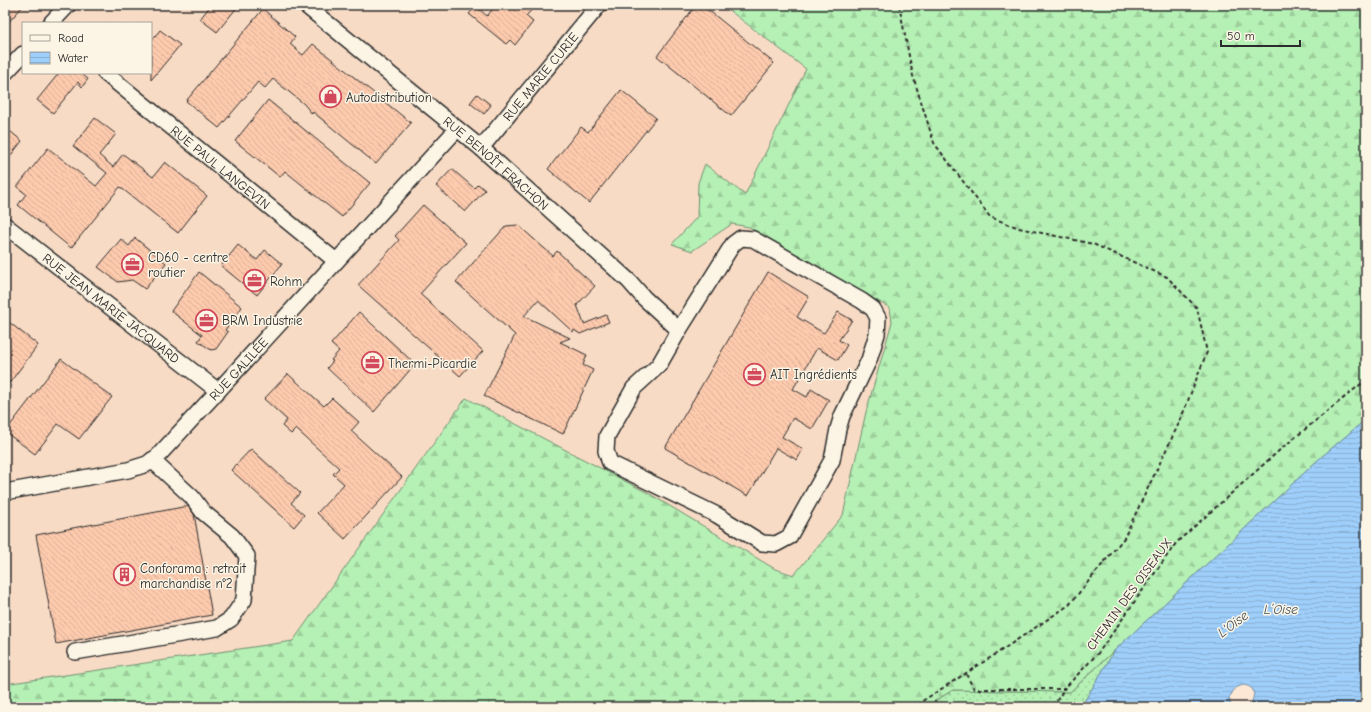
<svg xmlns="http://www.w3.org/2000/svg" width="1371" height="712" viewBox="0 0 1371 712" font-family="'Comic Neue',sans-serif">
<style>
.built{fill:#f8dbc5;fill-rule:evenodd}
.grass{fill:url(#grass-dots);stroke:#708e70}
.forest{fill:url(#forest-firs);stroke:#708e70}
.water{fill:url(#water-rules);stroke:#708da7}
.building{fill:url(#building-back-hatch);stroke:#2b2b2b}
.lines{fill:none;stroke-linecap:round;stroke-linejoin:round}
.minor-casing{stroke:#2b2b2b;stroke-width:18}
.path{stroke:#2b2b2b;stroke-width:2;stroke-dasharray:4 3;stroke-linecap:butt}
.minor{stroke:#fcf5e5;stroke-width:15}
.labels{text-anchor:middle;dominant-baseline:central;stroke-width:3;stroke-linejoin:round;paint-order:stroke}
.street-label{font-size:13px;fill:#2b2b2b;stroke:#fcf5e5}
.poi-label{font-size:13px;fill:#2b2b2b;stroke:#fcf5e5;text-anchor:start}
.water-label{font-size:14px;font-style:italic;fill:#48545f;stroke:#fcf5e5}
</style>
<defs>
<pattern id="grass-dots" width="8" height="8" patternUnits="userSpaceOnUse"><rect width="8" height="8" fill="#b5f0b4"/><path d="M2 2h.1M6 6h.1" fill="none" stroke="#9cce9b" stroke-width="1.8" stroke-linecap="round"/></pattern>
<pattern id="forest-firs" width="22" height="20" patternUnits="userSpaceOnUse"><rect width="22" height="20" fill="#b5f0b4"/><path d="M5 1l3.5 6h-7zM16 11l3.5 6h-7z" fill="#9cce9b"/></pattern>
<pattern id="water-rules" width="6" height="5" patternUnits="userSpaceOnUse"><rect width="6" height="5" fill="#9ecefa"/><path d="M0 2.5h6" fill="none" stroke="#88b1d6"/></pattern>
<pattern id="building-back-hatch" width="6" height="6" patternUnits="userSpaceOnUse"><rect width="6" height="6" fill="#fdcaad"/><path d="M-1 5l2 2M0 0l6 6M5-1l2 2" fill="none" stroke="#d9ae95"/></pattern>
</defs>
<rect width="100%" height="100%" fill="#fce8d4"/>
<filter id="ink" filterUnits="userSpaceOnUse"><feTurbulence type="fractalNoise" baseFrequency=".025" numOctaves="2"/><feDisplacementMap in="SourceGraphic" scale="8" xChannelSelector="R" yChannelSelector="G"/><feConvolveMatrix kernelMatrix="1 2 1 2 8 2 1 2 1" color-interpolation-filters="sRGB"/></filter>
<g filter="url(#ink)">
<path class="built" d="M 5,5 L 720,5 L 806,69 L 745,195 L 705,164 L 698,183 L 697,217 L 692,251 L 732,224 L 750,227 L 891,308 L 892,322 L 866,412 L 843,515 L 794,575 L 775,569 L 466,398 L 293,641 L 5,684 ZM 23,23 L 151,23 L 151,73 L 23,73 Z"/>
<polygon class="grass" points="1115,650 1081,707 925,707 953,690 1070,692"/>
<polygon class="forest" points="722,5 1366,5 1366,419 1319,459 1070,692 953,690 925,707 5,707 5,684 293,641 466,398 648,493 775,569 794,575 843,515 866,412 892,322 890,308 749,227 732,224 692,251 672,244 697,217 698,183 705,164 745,195 806,69"/>
<path class="water" d="M 1366,419 L 1366,692 L 1358,707 L 1250,707 C 1254,696 1258,687 1243,685 L 1235,688 L 1229,698 L 1231,707 L 1081,707 L 1115,650 L 1319,459 Z"/>
<g class="building">
<polygon points="5,5 24,5 5,26"/>
<polygon points="211,5 239,5 217,32 200,19"/>
<polygon points="496,5 536,5 526,16 533,22 515,45 510,40 506,44 469,14 476,6 487,16"/>
<polygon points="696,5 702,5 774,63 731,116 657,56"/>
<polygon points="263,9 295,37 290,44 303,55 313,44 411,123 376,164 313,112 312,114 304,104 273,79 265,88 258,82 219,128 186,101"/>
<polygon points="160,30 180,45 151,80 151,41"/>
<polygon points="59,73 85,73 83,75 88,79 82,87 78,82 53,113 37,100"/>
<polygon points="621,90 656,118 589,203 548,169 581,127 588,132"/>
<polygon points="477,94 491,105 484,114 470,103"/>
<polygon points="268,100 370,183 342,217 285,171 280,177 235,141"/>
<polygon points="95,118 116,134 99,155 113,167 123,154 153,177 165,162 207,196 178,233 120,187 71,248 18,205 26,194 17,187 48,148 96,186 107,173 73,146"/>
<polygon points="5,127 22,141 5,163"/>
<polygon points="452,169 474,188 478,184 485,190 465,212 436,186"/>
<polygon points="423,205 466,243 420,294 483,351 460,376 358,285 399,240 395,236"/>
<polygon points="518,225 553,256 557,251 595,286 577,305 584,324 606,315 609,322 580,334 574,330 573,332 538,300 524,316 570,338 560,342 587,355 583,365 593,370 563,434 484,396 515,335 456,282 506,226"/>
<polygon points="135,238 166,263 145,289 132,280 118,282 98,267 121,239 129,246"/>
<polygon points="238,245 257,260 265,250 282,264 257,295 221,266"/>
<polygon points="199,272 242,307 225,330 228,332 216,349 211,350 198,341 202,335 171,311"/>
<polygon points="768,272 809,297 797,317 822,332 824,333 838,312 852,320 839,340 847,345 838,360 817,348 793,389 807,397 811,389 829,400 812,429 793,418 782,437 803,449 797,460 776,448 748,496 665,448"/>
<polygon points="359,312 415,364 374,412 327,368 333,361 331,360 339,351 331,344"/>
<polygon points="5,319 38,345 5,389"/>
<polygon points="61,359 112,397 79,439 58,424 35,454 5,432"/>
<polygon points="288,374 324,406 332,398 359,422 351,431 402,477 345,539 317,513 344,484 333,474 339,468 296,429 291,434 282,426 287,420 264,399"/>
<polygon points="251,449 300,493 291,503 304,515 294,527 231,470"/>
<polygon points="188,506 194,514 212,615 56,644 36,535"/>
</g>
<g class="lines">
<defs>
<g id="minor">
<path id="s1" d="M 305,5 L 481,148 L 629,281 L 644,298 L 679,330 L 659,365 L 634,388 L 607,436 L 606,451 L 610,463 L 717,515 L 762,543 L 776,544 L 789,537 L 832,460 L 838,429 L 842,416 L 869,360 L 877,334 L 878,318 L 873,309 L 862,301 L 753,239 L 741,238 L 733,244 L 679,330"/>
<polyline points="51,23 68,5"/>
<polyline points="5,73 23,54"/>
<path id="s2" d="M 105,73 L 336,261"/>
<path id="s3" d="M 481,148 L 599,5"/>
<path id="s4" d="M 5,225 L 218,391"/>
<path id="s5" d="M 5,492 L 128,470 L 147,464 L 157,457 L 218,391 L 457,129"/>
<polyline points="75,652 217,628 231,619 244,600 247,556 232,536 203,512 192,497 152,460"/>
</g>
</defs>
<use href="#minor" class="minor-casing"/>
<g class="path">
<polyline points="899,5 913,76 934,143 990,217 1019,228 1093,244 1167,277 1197,308 1207,352 1180,421 1124,538 1069,605 996,654 913,707"/>
<polyline points="966,674 974,689 1064,689 1099,652 1176,543 1282,448 1366,380"/>
<polyline points="1053,707 1064,689"/>
</g>
<use href="#minor" class="minor"/>
</g>
</g>
<defs>
<symbol id="shop-ring" viewBox="-11 -11 22 22"><circle r="9.5" fill="#fcf5e5" stroke="#d1495b" stroke-width="1.5"/><path d="M-5-2.5h2.3a2.7 3.5 0 0 1 5.4 0H5L5.5 6h-11ZM-1.5-2.5h3a1.5 2.3 0 0 0-3 0Z" fill="#d1495b"/></symbol>
<symbol id="office-ring" viewBox="-11 -11 22 22"><circle r="9.5" fill="#fcf5e5" stroke="#d1495b" stroke-width="1.5"/><path d="M-6-3h4V-5.5h4V-3h4V5H-6ZM-1-4.5V-3h2v-1.5ZM-6 0V1H6V0Z" fill="#d1495b"/></symbol>
<symbol id="building-ring" viewBox="-11 -11 22 22"><circle r="9.5" fill="#fcf5e5" stroke="#d1495b" stroke-width="1.5"/><path d="M-4-6H4V6H1V3H-1V6H-4ZM-2.5-4.3h1.7v1.8h-1.7ZM.8-4.3h1.7v1.8H.8ZM-2.5-1h1.7V.8h-1.7ZM.8-1h1.7V.8H.8Z" fill="#d1495b"/></symbol>
</defs>
<g fill-rule="evenodd">
<use href="#shop-ring" x="318" y="84" width="25" height="25"/>
<use href="#office-ring" x="120" y="252" width="25" height="25"/>
<use href="#office-ring" x="242" y="268" width="25" height="25"/>
<use href="#office-ring" x="194" y="308" width="25" height="25"/>
<use href="#office-ring" x="360" y="350" width="25" height="25"/>
<use href="#office-ring" x="742" y="362" width="25" height="25"/>
<use href="#building-ring" x="112" y="562" width="25" height="25"/>
</g>
<g class="labels">
<g class="street-label">
<text stroke="none"><textPath href="#s3" startOffset="93">RUE MARIE CURIE</textPath></text>
<text stroke="none"><textPath href="#s1" startOffset="248">RUE BENOÎT FRACHON</textPath></text>
<text stroke="none"><textPath href="#s2" startOffset="149">RUE PAUL LANGEVIN</textPath></text>
<text stroke="none"><textPath href="#s4" startOffset="135">RUE JEAN MARIE JACQUARD</textPath></text>
<text stroke="none"><textPath href="#s5" startOffset="277">RUE GALILÉE</textPath></text>
<text transform="translate(1129 594) rotate(-54)">CHEMIN DES OISEAUX</text>
</g>
<g class="poi-label">
<text x="346" y="97">Autodistribution</text>
<text x="148" y="257">CD60 - centre<tspan x="148" dy="15">routier</tspan></text>
<text x="270" y="281">Rohm</text>
<text x="222" y="320">BRM Industrie</text>
<text x="388" y="363">Thermi-Picardie</text>
<text x="770" y="374">AIT Ingrédients</text>
<text x="140" y="568">Conforama : retrait<tspan x="140" dy="15">marchandise n°2</tspan></text>
</g>
<g class="water-label">
<text x="1281" y="609">L’Oise</text>
<text transform="translate(1233 624) rotate(-37)">L'Oise</text>
</g>
</g>
<rect width="1371" height="712" fill="none" stroke="#fcf5e5" stroke-width="20"/>
<rect x="10" y="10" width="1351" height="692" fill="none" stroke="#2b2b2b" stroke-width="1.5" filter="url(#ink)"/>
<rect x="22" y="22" width="130" height="52" fill="#fcf5e5" stroke="#a8a49b"/>
<rect x="30" y="35" width="20" height="6" fill="#fcf5e5" stroke="#a8a49b"/>
<text x="58" y="42" font-size="12" fill="#2b2b2b">Road</text>
<rect x="30" y="52" width="20" height="12" fill="url(#water-rules)" stroke="#a8a49b"/>
<text x="58" y="62" font-size="12" fill="#2b2b2b">Water</text>
<path d="M1221 40v6h79v-6" fill="none" stroke="#2b2b2b" stroke-width="2"/>
<text x="1227" y="40" font-size="12" fill="#2b2b2b" stroke="#fcf5e5" stroke-width="3" paint-order="stroke">50 m</text>
</svg>
